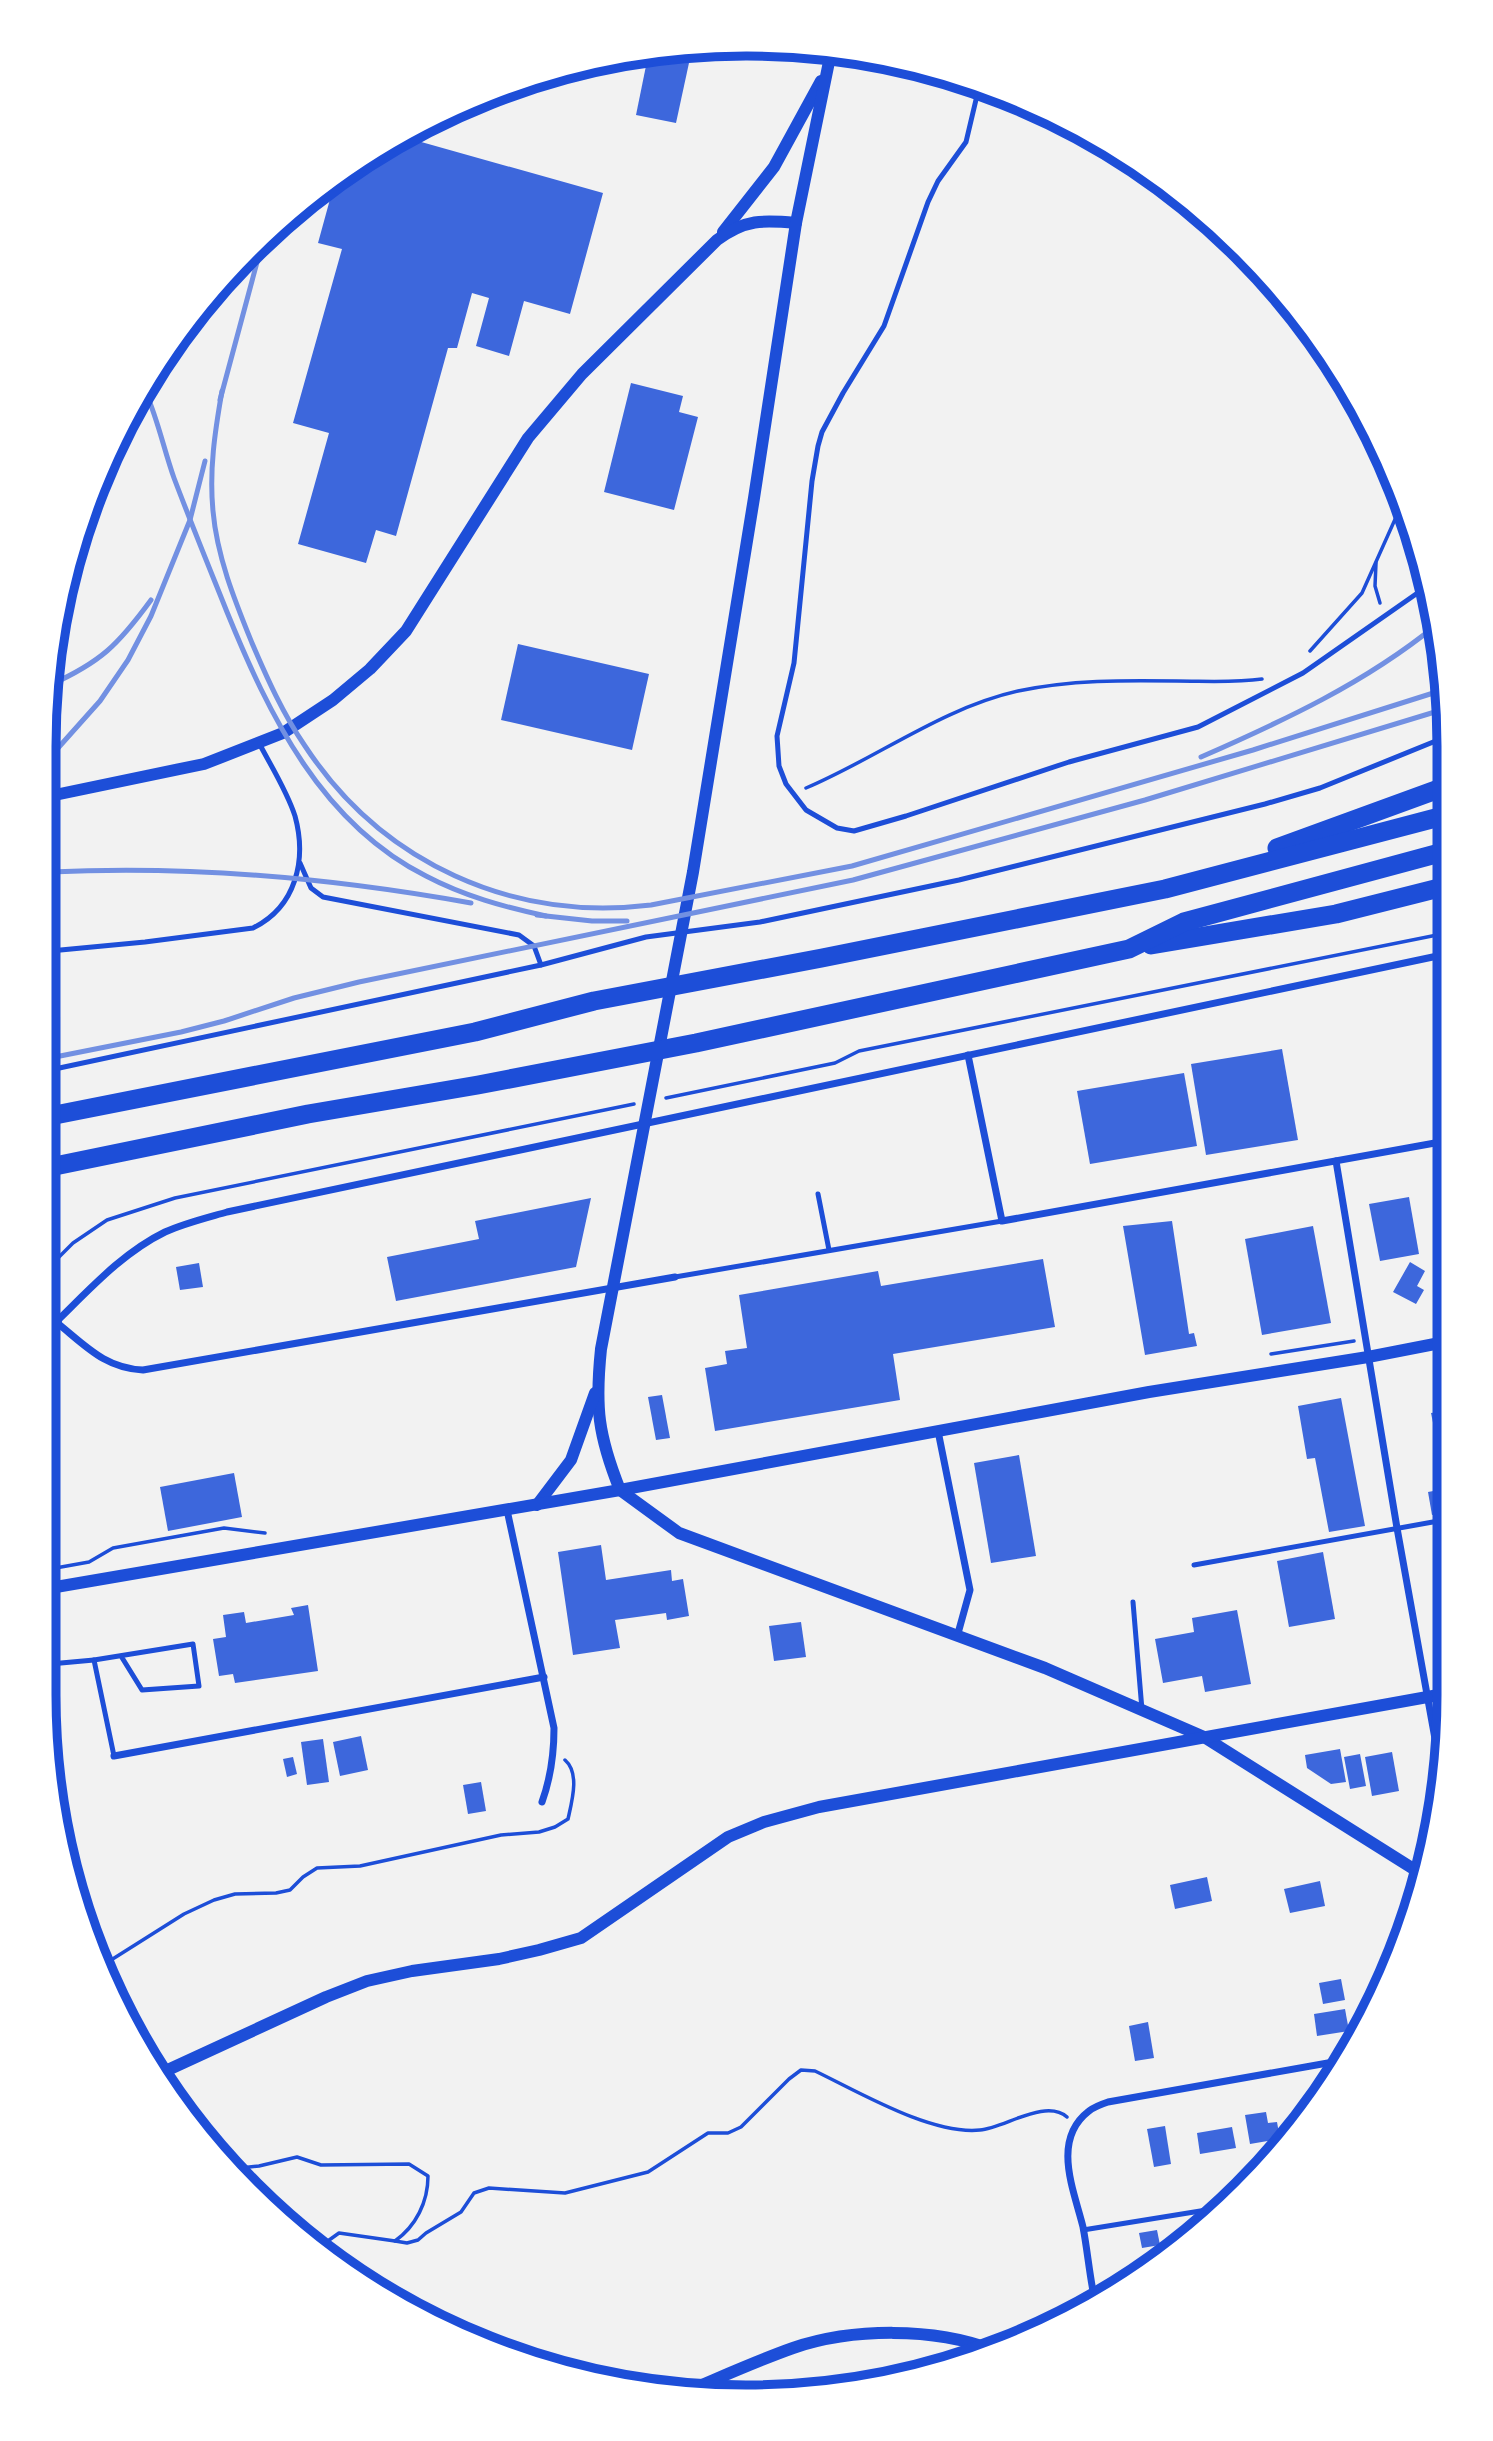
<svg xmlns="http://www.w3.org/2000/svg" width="1493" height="2441" viewBox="0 0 1493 2441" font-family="Commissioner,sans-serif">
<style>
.building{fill:#3d67dc}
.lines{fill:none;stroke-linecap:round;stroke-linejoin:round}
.path{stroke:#1d4ed8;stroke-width:3.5}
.service{stroke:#1d4ed8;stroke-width:5}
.minor{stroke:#1d4ed8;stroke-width:7}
.tertiary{stroke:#1d4ed8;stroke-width:12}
.motorway{stroke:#1d4ed8;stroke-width:19}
.rail{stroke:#7290e2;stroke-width:5}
.rim{fill:none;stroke:#1d4ed8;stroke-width:9}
</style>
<rect width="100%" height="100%" fill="#f2f2f2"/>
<g class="building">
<polygon points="692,49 676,123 636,115 649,51"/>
<polygon points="400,136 603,193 570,314 524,301 509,356 476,346 489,298 472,293 457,348 448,348 396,536 376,530 366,563 298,544 329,433 293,423 342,249 318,243 335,181"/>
<polygon points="631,383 683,396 679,412 698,417 674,510 604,492"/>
<polygon points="518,644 649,674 632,750 501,720"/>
<polygon points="1282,1049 1298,1140 1206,1155 1191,1064"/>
<polygon points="1184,1073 1197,1146 1090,1164 1077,1091"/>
<polygon points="1409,1197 1419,1254 1380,1261 1369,1204"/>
<polygon points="591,1198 576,1267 396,1301 387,1257 479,1239 475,1221"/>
<polygon points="1172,1221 1189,1334 1194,1333 1197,1346 1145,1355 1123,1226"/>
<polygon points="1313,1226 1331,1323 1262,1335 1245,1239"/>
<polygon points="1043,1259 1055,1327 893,1354 900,1400 715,1431 705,1368 727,1364 725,1351 747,1348 739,1295 878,1271 881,1286"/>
<polygon points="1410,1262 1425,1271 1417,1286 1424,1290 1416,1304 1393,1292"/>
<polygon points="199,1263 203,1287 180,1290 176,1267"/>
<polygon points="662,1395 670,1438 656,1440 648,1397"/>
<polygon points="1341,1398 1365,1526 1329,1532 1315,1458 1307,1459 1298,1406"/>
<polygon points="1445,1411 1445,1446 1438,1447 1431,1413"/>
<polygon points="1019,1455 1036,1556 991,1563 974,1463"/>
<polygon points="234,1473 242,1517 168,1531 160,1487"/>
<polygon points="1444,1489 1444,1513 1432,1515 1428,1492"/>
<polygon points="601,1545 606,1580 671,1570 672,1581 683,1579 689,1616 667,1620 666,1613 615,1620 620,1648 573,1655 558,1552"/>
<polygon points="1323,1552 1335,1619 1289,1627 1277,1561"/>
<polygon points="308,1605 318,1671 235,1683 233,1674 219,1676 213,1639 226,1637 223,1615 244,1612 246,1623 294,1615 291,1608"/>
<polygon points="1237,1610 1251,1684 1205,1692 1202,1676 1163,1683 1155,1639 1194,1632 1192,1618"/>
<polygon points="801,1622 806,1657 774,1661 769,1626"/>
<polygon points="361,1736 368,1770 340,1776 333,1742"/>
<polygon points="323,1739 329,1782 307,1785 301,1742"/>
<polygon points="1340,1749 1346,1782 1331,1784 1307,1768 1305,1755"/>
<polygon points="1392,1752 1399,1791 1372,1796 1365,1757"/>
<polygon points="1360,1754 1366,1786 1350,1789 1344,1757"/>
<polygon points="293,1757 297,1774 287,1777 283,1759"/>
<polygon points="481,1782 486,1811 468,1814 463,1785"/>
<polygon points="1207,1877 1212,1901 1175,1909 1170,1885"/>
<polygon points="1320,1881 1325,1906 1290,1913 1284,1889"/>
<polygon points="1341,1979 1345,2000 1323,2004 1319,1983"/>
<polygon points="1345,2009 1349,2031 1317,2036 1314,2014"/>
<polygon points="1148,2022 1154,2058 1135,2061 1129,2026"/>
<polygon points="1266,2112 1268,2123 1277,2122 1280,2139 1250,2144 1245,2115"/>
<polygon points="1165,2126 1171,2164 1154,2167 1147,2129"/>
<polygon points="1232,2127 1236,2148 1200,2154 1197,2133"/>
<polygon points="1157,2230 1160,2245 1142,2248 1139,2233"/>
<polygon points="1143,2268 1144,2273 1125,2285 1123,2271"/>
</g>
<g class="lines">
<g class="path">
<polyline points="1376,563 1375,586 1380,603"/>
<polyline points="1310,651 1362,593 1401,506"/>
<path d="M 806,788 C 877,758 942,708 1018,691 C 1070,680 1124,680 1177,681 C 1205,681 1233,683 1262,679"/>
<polyline points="666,1098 835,1063 859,1051 1447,933"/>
<polyline points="50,1266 73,1243 107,1220 175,1198 634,1104"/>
<polyline points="1271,1354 1354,1341"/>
<polyline points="50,1569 89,1562 113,1548 224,1528 265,1533"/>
<path d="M 100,1967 L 184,1914 L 214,1900 L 235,1894 L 276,1893 L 290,1890 L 303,1877 L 317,1868 L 360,1866 L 501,1835 L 539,1832 L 555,1827 L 568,1819 C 572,1801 580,1773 565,1760"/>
<path d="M 222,2160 L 240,2168 L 259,2166 L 297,2157 L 321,2165 L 409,2164 L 428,2176 C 428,2202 416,2226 395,2241 L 339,2233 L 318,2248"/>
<path d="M 395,2241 L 407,2243 L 418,2240 L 426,2233 L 461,2212 L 474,2193 L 489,2188 L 565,2193 L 648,2172 L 708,2133 L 728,2133 L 741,2127 L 789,2079 L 801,2070 L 815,2071 C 859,2092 931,2135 980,2130 C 1004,2128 1046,2098 1067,2117"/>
</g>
<g class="service">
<polyline points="979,87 966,142 938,181 928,202 884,326 843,393 822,432 818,446 812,481 794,663 777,736 779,766 786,784 806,810 837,828 854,831 906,816 1069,762 1198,727 1303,673 1429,585"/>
<polyline points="300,863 311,888 323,897 519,935 534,946 541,965"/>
<path d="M 50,951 L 145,942 L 253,928 C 296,907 307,860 295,816 C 287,791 271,766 259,743"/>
<polyline points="50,1070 541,965 646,937 760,922 959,880 1265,804 1320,788 1448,736"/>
<polyline points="818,1194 829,1250"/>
<polyline points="675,1277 1002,1221"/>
<polyline points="1194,1565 1444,1520"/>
<polyline points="1133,1602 1142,1710"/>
<polyline points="94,1660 193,1644 199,1686 142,1690 121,1656"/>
<polyline points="50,1664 94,1660 114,1756"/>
<polyline points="1083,2230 1225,2207"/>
</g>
<g class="minor">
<polyline points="968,1055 1002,1221 1446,1141"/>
<polyline points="1336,1161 1397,1528 1443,1783"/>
<path d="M 675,1277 L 143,1370 C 104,1368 85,1345 56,1322 C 89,1290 122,1253 165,1232 C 185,1223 206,1218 227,1212 L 1447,954"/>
<polyline points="938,1431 970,1590 957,1637"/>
<path d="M 507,1510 L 554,1728 C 554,1755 551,1777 542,1802"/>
<polyline points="114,1756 544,1677"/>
<path d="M 1096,2299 L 1093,2291 C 1089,2270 1087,2248 1083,2227 C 1074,2190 1051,2140 1089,2111 C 1094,2107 1102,2104 1108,2102 L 1339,2061"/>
</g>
<g class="tertiary">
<polyline points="723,232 774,167 821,81"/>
<path d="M 50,796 L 204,764 L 283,733 L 333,700 L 370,669 L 406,631 L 528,438 L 582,374 L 717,240 C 745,219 763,220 796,223"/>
<polyline points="50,1326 56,1322"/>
<path d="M 620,1490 C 598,1435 595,1407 601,1349 L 693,872 L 754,498 L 796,223 L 831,52"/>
<polyline points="620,1490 679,1533 1045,1668 1204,1737 1420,1873"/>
<polyline points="537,1505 571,1460 595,1393"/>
<polyline points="50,1588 620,1490 1149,1392 1368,1357 1445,1342"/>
<polyline points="159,2074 326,1997 367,1981 412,1971 499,1959 539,1950 581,1938 728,1837 764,1822 819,1807 1444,1694"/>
<path d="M 683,2393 C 719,2378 756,2361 793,2348 C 852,2328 934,2327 993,2350"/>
</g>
<g class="motorway">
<polyline points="1277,848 1447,786"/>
<polyline points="1151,945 1336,914 1447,886"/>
<polyline points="50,1116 475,1032 594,1001 822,958 1165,889 1447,815"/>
<polyline points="50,1167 308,1114 478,1085 696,1043 1129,949 1184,922 1447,851"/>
</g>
<g class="rail">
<path d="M 222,391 C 215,431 209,470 213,511 C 217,557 235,601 252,643 C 267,678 283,714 305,746 C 382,863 512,922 651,905 L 852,866 L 1253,750 L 1446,689"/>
<path d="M 146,393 C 158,420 164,450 174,478 C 191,523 209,567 227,612 C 269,715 321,823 426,876 C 464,896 504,907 546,916"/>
<polyline points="220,400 263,240"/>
<path d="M 50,685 C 101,662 118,645 151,600"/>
<polyline points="50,757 100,701 128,660 151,616 190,520 205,461"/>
<path d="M 1201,757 C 1283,721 1365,683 1435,626"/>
<path d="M 50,872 C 191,865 332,878 471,903"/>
<polyline points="537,915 592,921 627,921"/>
<polyline points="50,1058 181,1032 224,1021 294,998 359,982 853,880 1145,800 1448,708"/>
</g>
</g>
<path d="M0 0H1493V2441H0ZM746 56H747A690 690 0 0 1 1437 746V1695A690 690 0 0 1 747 2385H746A690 690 0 0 1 56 1695V746A690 690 0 0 1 746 56Z" fill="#fff" fill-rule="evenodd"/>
<path class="rim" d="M746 56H747A690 690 0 0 1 1437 746V1695A690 690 0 0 1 747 2385H746A690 690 0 0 1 56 1695V746A690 690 0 0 1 746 56Z"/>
</svg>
